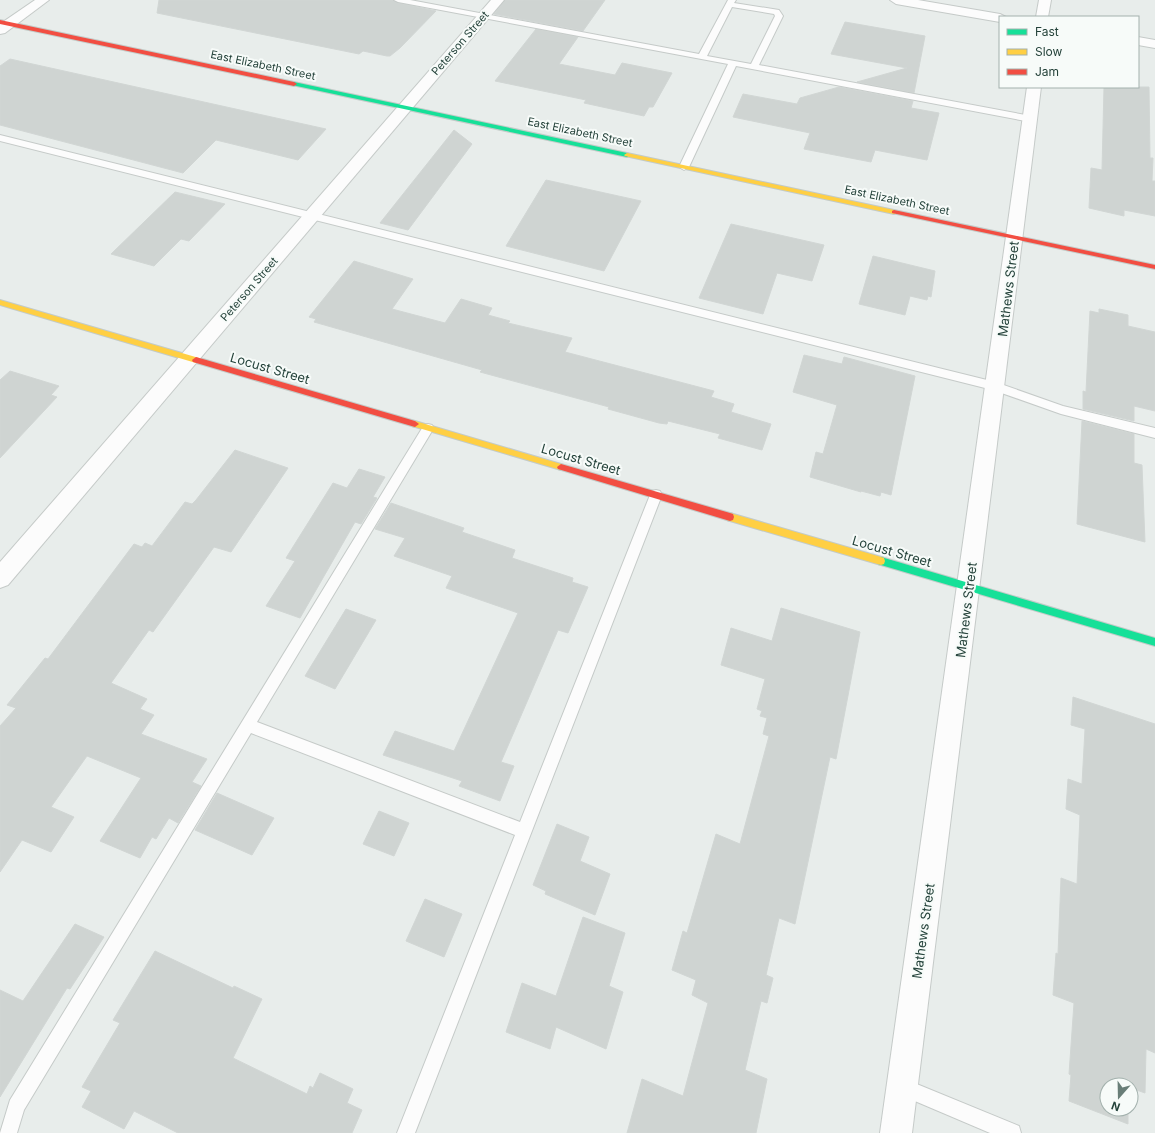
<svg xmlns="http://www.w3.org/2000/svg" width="1155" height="1133" viewBox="0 0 1155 1133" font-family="Inter,sans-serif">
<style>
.building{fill:#cfd4d2;stroke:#d1d6d4}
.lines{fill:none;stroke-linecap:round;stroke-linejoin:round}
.lane-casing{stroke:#c5cac8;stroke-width:2}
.street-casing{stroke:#c5cac8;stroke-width:2}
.fast-casing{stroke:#c3cbc8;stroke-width:2}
.slow-casing{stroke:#c3cbc8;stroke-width:2}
.jam-casing{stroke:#c3cbc8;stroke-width:2}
.lane{fill:#fcfcfc;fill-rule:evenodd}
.street{fill:#fcfcfc;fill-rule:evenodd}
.fast{fill:#16e098;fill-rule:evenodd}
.slow{fill:#ffcf43;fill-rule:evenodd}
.jam{fill:#f24e42;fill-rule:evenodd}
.labels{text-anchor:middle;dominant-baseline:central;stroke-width:4;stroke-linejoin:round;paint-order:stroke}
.far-street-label{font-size:11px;fill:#24423a;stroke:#f7fbf9}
.street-label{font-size:13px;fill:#24423a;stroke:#f7fbf9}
</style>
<rect width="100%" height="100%" fill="#e8edeb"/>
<g class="building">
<polygon points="159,0 393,0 398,3 436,11 400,48 390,56 387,56 363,51 359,54 157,13"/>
<polygon points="505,0 605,0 583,31 494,14"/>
<polygon points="845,22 925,36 914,93 857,82 907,68 831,54"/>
<polygon points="536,29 578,37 559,64 615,75 622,63 672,73 653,107 649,107 644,116 584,103 586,100 495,81"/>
<polygon points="10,59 258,114 326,129 298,160 216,140 183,173 0,125 0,66"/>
<polygon points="839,87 913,101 911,108 939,113 927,160 875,150 871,162 804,149 810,133 733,117 743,94 797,104 800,98"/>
<polygon points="1104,87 1149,87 1150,158 1153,158 1152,181 1155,181 1155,216 1124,210 1124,216 1089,208 1091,168 1102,170"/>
<polygon points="454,130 472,144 408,230 380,223"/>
<polygon points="546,180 641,201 604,271 506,246"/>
<polygon points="175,192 225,204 189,241 181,239 154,266 111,254"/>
<polygon points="731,224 824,245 812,281 777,273 763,314 699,298"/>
<polygon points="873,256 935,271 931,297 928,296 927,300 910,296 905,315 859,304"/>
<polygon points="354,261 413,279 392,309 445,323 461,299 492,308 488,315 510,321 508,323 572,338 565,352 714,391 711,397 734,404 731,412 771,424 762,450 718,438 720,434 668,421 667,424 659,423 608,409 609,407 480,372 482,370 314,322 316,319 309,317"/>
<polygon points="1099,309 1128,315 1128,326 1155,332 1155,411 1134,406 1134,421 1083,409 1083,391 1086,392 1090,311 1099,313"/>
<polygon points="804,355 842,364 844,357 915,376 891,495 881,492 880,496 861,491 861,492 810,477 816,452 823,454 837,405 793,392"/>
<polygon points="10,371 59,386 51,395 57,397 0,458 0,380"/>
<polygon points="1082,421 1134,434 1134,463 1142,465 1145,542 1077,524"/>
<polygon points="235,450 288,468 231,552 214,547 153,632 149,630 111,683 147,699 140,709 154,715 141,734 207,759 192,782 201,786 178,823 169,818 156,839 152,837 140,858 100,841 141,778 87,756 51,807 74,817 51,852 22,840 0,872 0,726 16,708 7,705 45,658 48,659 134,544 142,547 145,543 152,546 185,502 192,504 196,500"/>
<polygon points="359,469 385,477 373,497 377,498 361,524 355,522 300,618 266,606 295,561 286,558 333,483 347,488"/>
<polygon points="391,503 464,528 462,532 515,550 512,558 573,578 572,582 588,587 568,633 558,630 501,762 514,766 500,801 459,786 462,781 383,755 395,731 454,751 518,613 446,588 452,576 394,556 405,538 375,529"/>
<polygon points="781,608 860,632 836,759 830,757 795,924 779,918 766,975 773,978 767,1003 761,1001 745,1070 767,1079 756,1133 627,1133 642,1079 683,1096 708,1003 692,995 696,980 672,970 683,931 687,933 716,834 740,844 769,736 763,734 767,718 760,716 762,711 757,709 765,679 721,665 731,628 772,641"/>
<polygon points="346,609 376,620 335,689 305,676"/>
<polygon points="1073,697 1155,724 1155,1053 1146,1049 1145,1093 1131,1088 1131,1085 1107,1085 1107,1109 1128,1109 1128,1124 1069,1101 1071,1075 1069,1074 1074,1003 1053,995 1056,953 1058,954 1061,878 1077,884 1080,815 1066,809 1068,779 1082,784 1085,729 1071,725"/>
<polygon points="217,793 274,818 252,855 195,830"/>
<polygon points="379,811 409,823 394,856 363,844"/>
<polygon points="557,824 589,837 580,861 610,874 595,915 545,894 546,891 533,885"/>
<polygon points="425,899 462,914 444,957 406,941"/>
<polygon points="583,917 625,933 609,986 623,992 606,1049 556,1027 550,1049 506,1032 522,983 556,996"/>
<polygon points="75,924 104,937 70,989 67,988 0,1097 0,990 23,1001"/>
<polygon points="155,951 233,988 234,986 262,999 233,1058 307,1094 310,1086 313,1088 320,1073 353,1089 347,1103 362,1110 352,1133 178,1133 134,1111 124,1129 82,1107 91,1091 82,1087 120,1023 113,1020"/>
</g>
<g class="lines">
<defs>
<g id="lane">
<path d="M 394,0 L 410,0 L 699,54 L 728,0 L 736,0 L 734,3 L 779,10 L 783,16 L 759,65 L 1031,116 L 1035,119 L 1031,122 L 736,66 L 689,167 L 684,170 L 679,167 L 728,64 L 398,2 ZM 732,7 L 774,14 L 775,16 L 751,64 L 707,56 Z"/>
<polygon points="0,135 995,382 1063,406 1155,428 1155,438 1061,414 993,390 0,141"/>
<polygon points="428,424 432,425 434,428 432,431 257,722 520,822 650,495 652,491 656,490 660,491 662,495 415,1133 397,1133 515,835 251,733 24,1110 17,1133 0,1133 10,1100 424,425"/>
<polygon points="902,1078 1019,1126 1021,1133 990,1133 896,1093 893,1087 896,1081"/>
</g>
<g id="street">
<polygon points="35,0 49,0 5,33 0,34 0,24"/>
<polygon points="491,0 504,0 8,585 0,588 0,562"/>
<polygon points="890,0 918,0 1000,14 1006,17 1000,17 1000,22 896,4"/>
<polygon points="1039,0 1051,0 1048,17 1036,17"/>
<polygon points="1138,37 1155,40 1155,48 1138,45"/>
<polygon points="1027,87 1041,87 912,1133 880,1133"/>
</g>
<g id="fast">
<polygon points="294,82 627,153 630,155 627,157 292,85 291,84"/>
<polygon points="881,557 1155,638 1155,646 881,565 878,564 877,561 878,558"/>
</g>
<g id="slow">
<polygon points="627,153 894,210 897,212 894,214 625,156 624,155"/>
<polygon points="0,300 199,358 200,360 196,363 0,305"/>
<polygon points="415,421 561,464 565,467 561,470 412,426 411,424 412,422"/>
<polygon points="730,513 881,557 884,558 885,561 884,564 881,565 730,521 727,520 726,517 727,514"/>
</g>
<g id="jam">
<polygon points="0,20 294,82 297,84 294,86 0,24"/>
<polygon points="894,210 1155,265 1155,269 892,213 892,211"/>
<polygon points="196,357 415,421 419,424 415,427 193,362 192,360"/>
<polygon points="561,464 730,513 733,514 734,517 733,520 730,521 558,469 557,467"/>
</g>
</defs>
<use href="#lane" class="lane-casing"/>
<use href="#street" class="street-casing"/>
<use href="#fast" class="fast-casing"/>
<use href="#slow" class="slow-casing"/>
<use href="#jam" class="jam-casing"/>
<use href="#lane" class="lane"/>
<use href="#street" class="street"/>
<use href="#fast" class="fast"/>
<use href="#slow" class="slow"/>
<use href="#jam" class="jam"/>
</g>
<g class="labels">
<g class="far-street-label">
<text transform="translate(460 43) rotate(-49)">Peterson Street</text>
<text transform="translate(263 65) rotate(12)">East Elizabeth Street</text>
<text transform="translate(580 132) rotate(12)">East Elizabeth Street</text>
<text transform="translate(897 200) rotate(12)">East Elizabeth Street</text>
<text transform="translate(249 289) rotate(-49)">Peterson Street</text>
</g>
<g class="street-label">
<text transform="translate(1008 289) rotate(-83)">Mathews Street</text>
<text transform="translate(270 368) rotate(16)">Locust Street</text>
<text transform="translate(581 459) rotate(16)">Locust Street</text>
<text transform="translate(892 551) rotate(16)">Locust Street</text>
<text transform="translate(966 610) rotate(-83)">Mathews Street</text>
<text transform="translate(923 931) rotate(-82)">Mathews Street</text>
</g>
</g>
<rect x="999" y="16" width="140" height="72" fill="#f7fbf9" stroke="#a3b1ad"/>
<rect x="1007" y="29" width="20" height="6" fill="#16e098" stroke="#a3b1ad"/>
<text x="1035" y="36" font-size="12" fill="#24423a">Fast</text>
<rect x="1007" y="49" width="20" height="6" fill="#ffcf43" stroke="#a3b1ad"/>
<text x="1035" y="56" font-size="12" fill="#24423a">Slow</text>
<rect x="1007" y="69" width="20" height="6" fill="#f24e42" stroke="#a3b1ad"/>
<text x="1035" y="76" font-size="12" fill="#24423a">Jam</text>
<g transform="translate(1119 1097) rotate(200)"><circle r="19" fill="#f7fbf9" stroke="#a3b1ad"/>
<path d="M0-3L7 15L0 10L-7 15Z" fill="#697e78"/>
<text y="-6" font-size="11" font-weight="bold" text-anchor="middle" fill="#24423a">N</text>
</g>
</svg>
